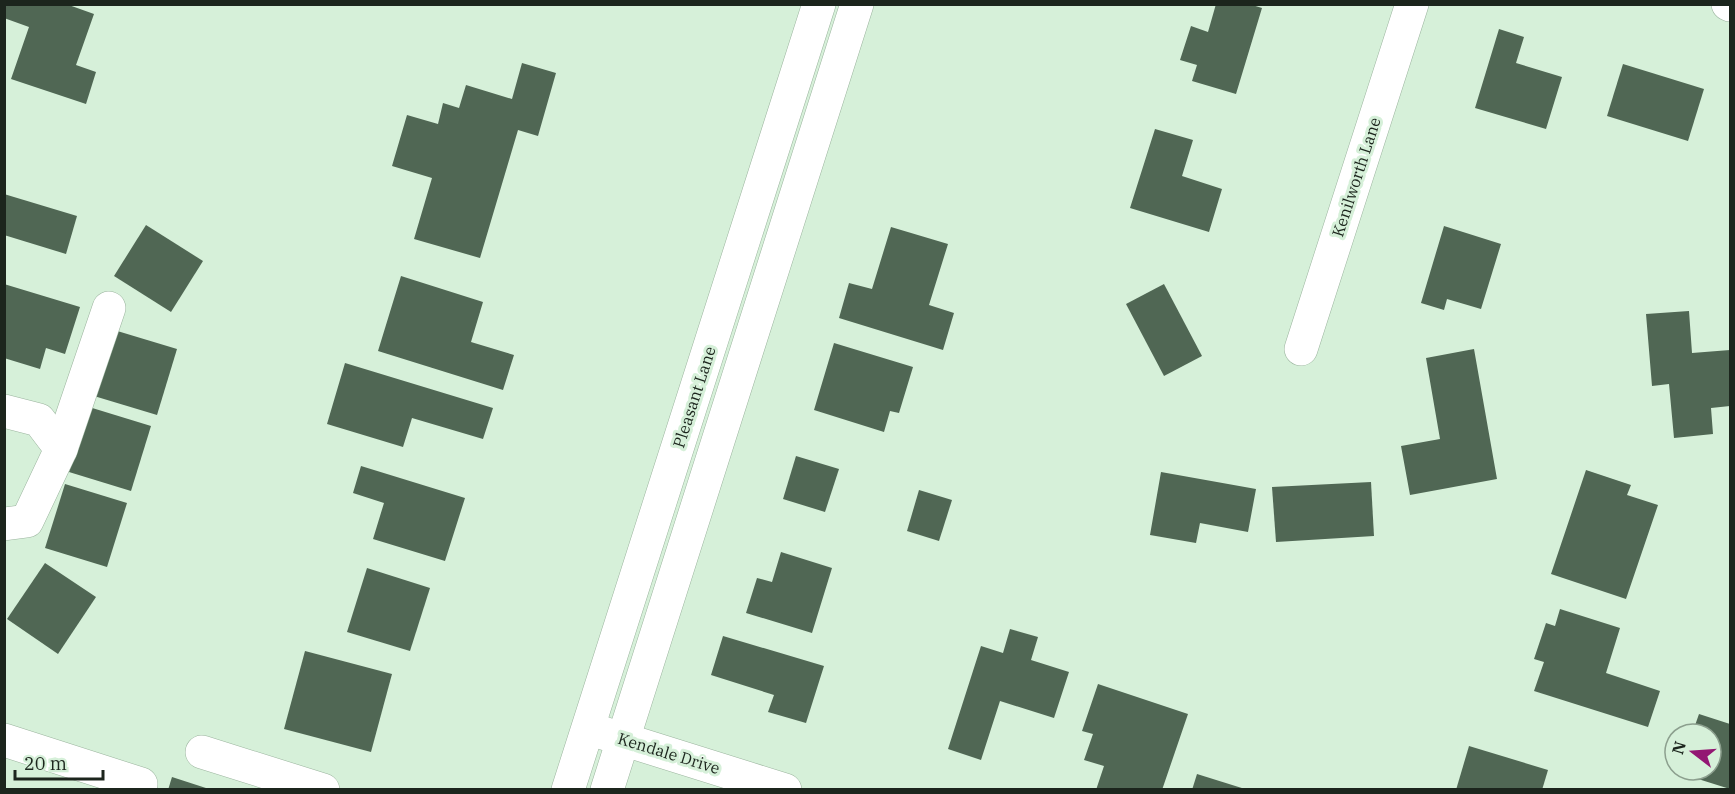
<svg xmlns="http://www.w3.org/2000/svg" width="1735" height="794" viewBox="0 0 1735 794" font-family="'IBM Plex Serif',serif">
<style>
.building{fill:#506754}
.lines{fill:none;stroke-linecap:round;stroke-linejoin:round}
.minor-casing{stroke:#9bb49e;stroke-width:34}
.minor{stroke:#fff;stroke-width:33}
.labels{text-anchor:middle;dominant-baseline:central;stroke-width:6;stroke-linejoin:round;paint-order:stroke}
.street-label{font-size:16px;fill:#1c251d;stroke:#d6f0d9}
</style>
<rect width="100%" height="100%" fill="#d6f0d9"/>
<g class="building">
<polygon points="4,4 66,4 94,14 76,65 96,72 86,104 11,79 29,27 4,18"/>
<polygon points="1216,4 1249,4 1262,8 1236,94 1192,81 1197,65 1180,60 1191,26 1208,32"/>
<polygon points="1499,29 1524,37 1516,63 1562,77 1546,129 1475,108"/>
<polygon points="522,63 556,73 538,136 518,130 480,258 414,239 432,178 392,166 407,115 438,124 443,103 459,108 466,85 512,99"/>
<polygon points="1623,64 1704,89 1688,141 1607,116"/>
<polygon points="1155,129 1193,140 1182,176 1222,189 1209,232 1130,208"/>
<polygon points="4,194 77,216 66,254 4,235"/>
<polygon points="146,225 203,261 171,312 114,276"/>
<polygon points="1444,226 1501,244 1481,309 1447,299 1444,310 1421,303"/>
<polygon points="891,227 948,244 929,305 954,313 943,350 839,318 849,283 872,289"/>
<polygon points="401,276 483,302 471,342 514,355 503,390 378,351"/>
<polygon points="4,284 80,307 65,354 46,348 40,369 4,358"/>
<polygon points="1164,284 1202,356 1164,376 1126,304"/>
<polygon points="1689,311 1692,353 1730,350 1730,406 1711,408 1713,434 1674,438 1669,384 1652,386 1646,314"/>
<polygon points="114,330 177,349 157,415 94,396"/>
<polygon points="834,343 913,367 899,413 890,411 884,432 814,410"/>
<polygon points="1474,349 1497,479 1410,495 1401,446 1440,439 1426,358"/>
<polygon points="345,363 493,408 483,439 412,418 403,447 327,424"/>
<polygon points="89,407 151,426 131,491 69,472"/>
<polygon points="796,456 839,469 825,512 783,499"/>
<polygon points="361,466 465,498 445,561 373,539 384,503 353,493"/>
<polygon points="1586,470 1631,485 1627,495 1658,505 1626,599 1551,574"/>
<polygon points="1161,472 1256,489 1248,532 1200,523 1196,543 1150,535"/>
<polygon points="1371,482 1374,536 1276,542 1272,487"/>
<polygon points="65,484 127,503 107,567 45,548"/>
<polygon points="919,490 952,500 939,541 907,531"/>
<polygon points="781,552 832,568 812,633 746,613 757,578 772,582"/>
<polygon points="45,563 96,597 58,654 7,619"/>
<polygon points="367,568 430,588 410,651 347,632"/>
<polygon points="1560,609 1620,628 1606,673 1660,691 1648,727 1534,691 1544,662 1534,659 1546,623 1555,626"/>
<polygon points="1010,629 1038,637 1031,660 1069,672 1054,718 1000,701 981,760 948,749 981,646 1003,653"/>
<polygon points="723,636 824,666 806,723 768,712 774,695 711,675"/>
<polygon points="305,651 392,674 371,752 284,729"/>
<polygon points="1098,684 1188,714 1162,790 1096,790 1104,766 1084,760 1093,734 1082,731"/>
<polygon points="1699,714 1730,724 1730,789 1679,773 1680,770 1711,770 1711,734 1692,734"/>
<polygon points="1469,746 1548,770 1542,790 1456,790"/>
<polygon points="1197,774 1245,789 1245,790 1192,790"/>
<polygon points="172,777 209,789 209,790 168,790"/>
</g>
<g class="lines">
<defs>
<g id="minor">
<polyline points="1728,4 1730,5"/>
<polyline points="1301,349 1412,4"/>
<polyline points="4,411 39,420 61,449 27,521 4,524"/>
<polyline points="61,449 109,308"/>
<polyline points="603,733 785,790"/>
<polyline points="4,740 141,784 139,790"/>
<polyline points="202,752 323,790"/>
<polyline points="568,790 819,4"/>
<polyline points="607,790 857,4"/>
</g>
</defs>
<use href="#minor" class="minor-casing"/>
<use href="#minor" class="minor"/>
</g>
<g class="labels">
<g class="street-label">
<text transform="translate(1356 177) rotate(-72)">Kenilworth Lane</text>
<text transform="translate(694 397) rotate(-72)">Pleasant Lane</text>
<text transform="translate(669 753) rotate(17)">Kendale Drive</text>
</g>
</g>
<rect width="1735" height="794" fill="none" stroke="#1c251d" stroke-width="12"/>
<g transform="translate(1693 752) rotate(287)"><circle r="28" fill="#d6f0d9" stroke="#8c9f8e" stroke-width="1.5"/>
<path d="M0-4.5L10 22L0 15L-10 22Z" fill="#931773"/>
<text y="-9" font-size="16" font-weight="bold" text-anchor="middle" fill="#1c251d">N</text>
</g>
<path d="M15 770v9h88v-9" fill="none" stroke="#1c251d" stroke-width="3"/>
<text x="24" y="770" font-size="18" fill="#1c251d" stroke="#d6f0d9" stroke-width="4.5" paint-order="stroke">20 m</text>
</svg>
